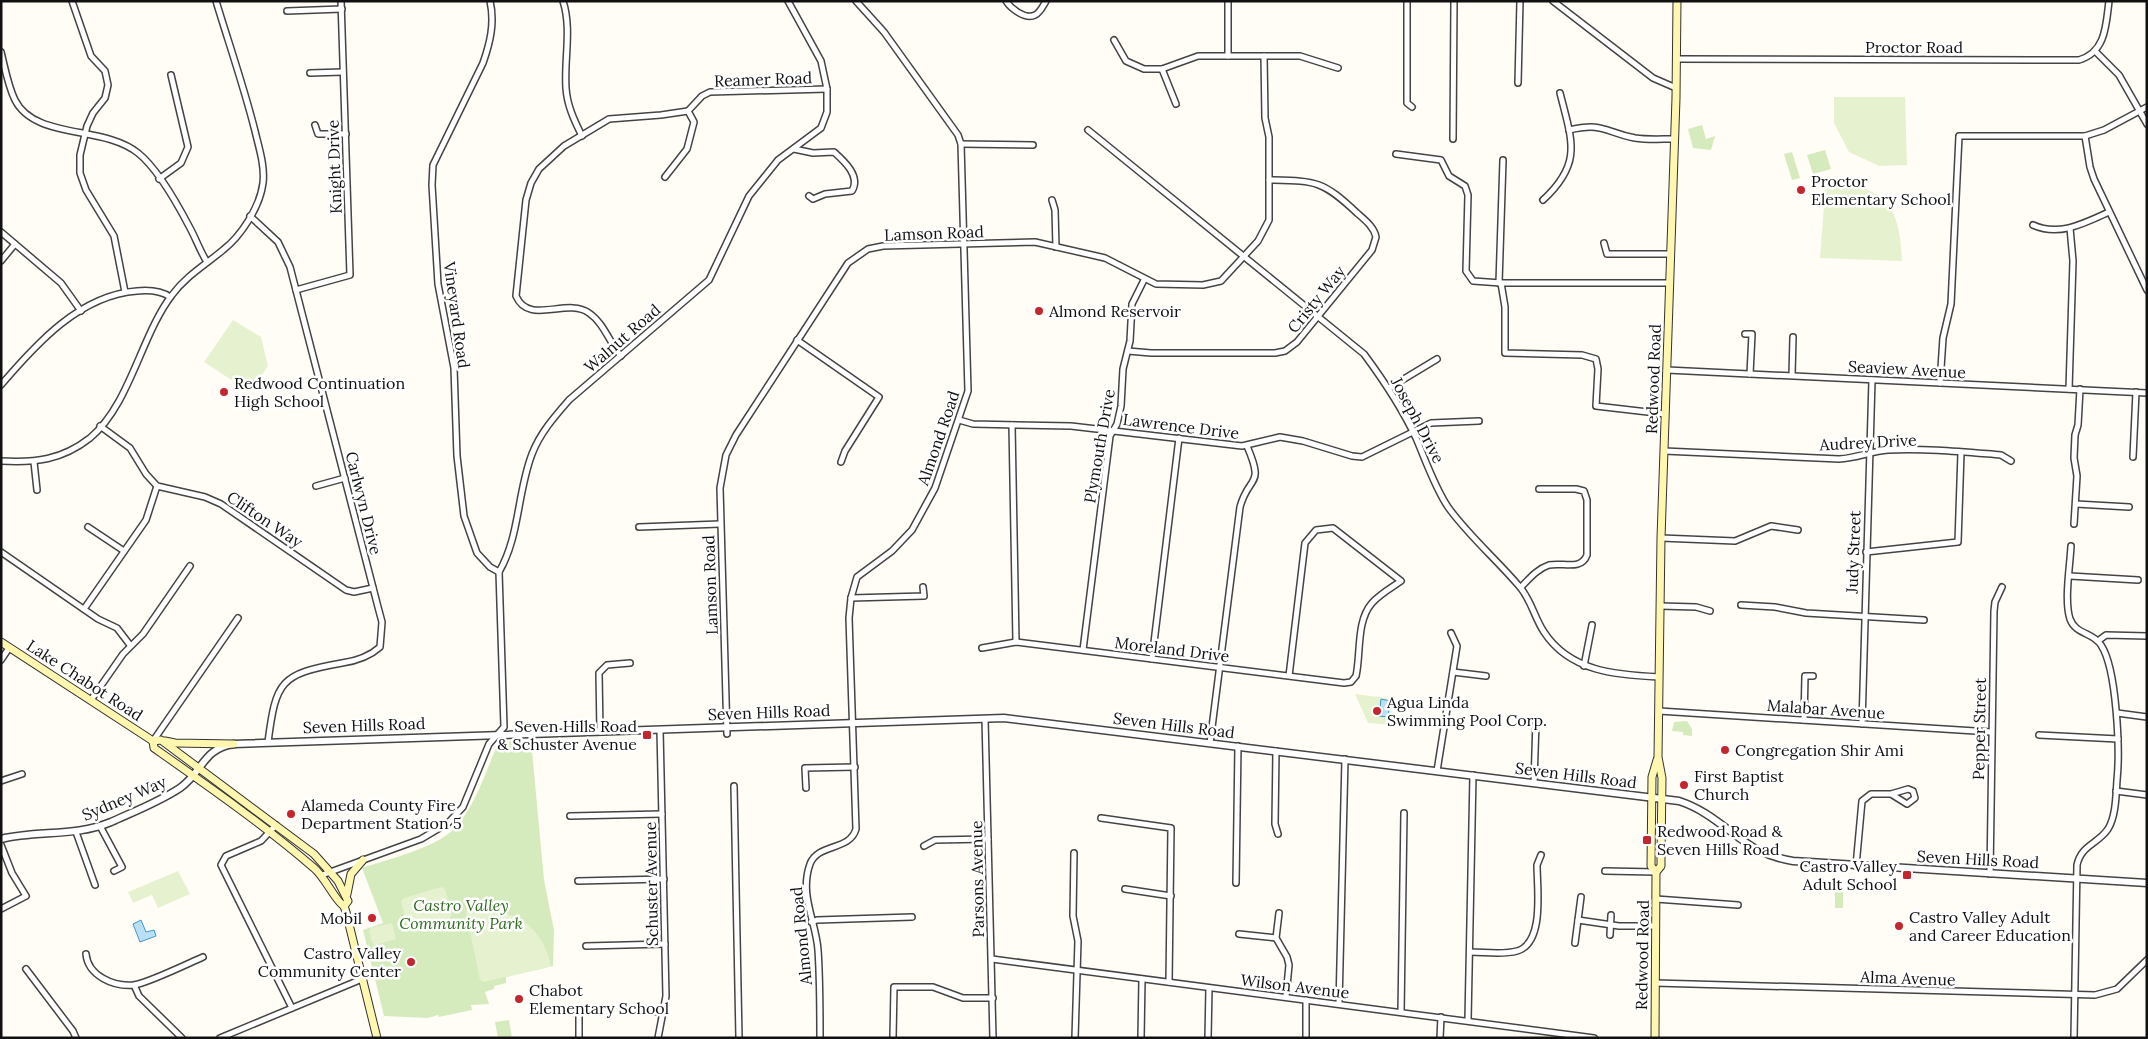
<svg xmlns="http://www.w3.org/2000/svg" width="2148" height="1039" viewBox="0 0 2148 1039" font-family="Lora,serif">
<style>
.green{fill:#d5ebbd}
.pitch{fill:#e6f2cf}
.water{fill:#b9e0f7;stroke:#3f96cf}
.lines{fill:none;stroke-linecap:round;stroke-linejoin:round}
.minor-casing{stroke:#444;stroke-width:8}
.tertiary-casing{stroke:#444;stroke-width:9}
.secondary-casing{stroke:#333;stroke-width:9}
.minor{stroke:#fff;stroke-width:5}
.tertiary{stroke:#fff;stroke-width:6}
.secondary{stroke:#fff6b0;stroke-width:7}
.poi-dot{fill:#c4262e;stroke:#fff;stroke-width:2}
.labels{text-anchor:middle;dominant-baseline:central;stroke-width:5;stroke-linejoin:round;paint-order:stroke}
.street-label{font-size:16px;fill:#111;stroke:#fff}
.poi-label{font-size:16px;fill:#111;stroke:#fff;text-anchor:start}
.park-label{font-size:16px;font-style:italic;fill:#2f6b1f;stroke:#fff}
</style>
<rect width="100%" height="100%" fill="#fffdf5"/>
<g class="green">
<polygon points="1702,125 1706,139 1715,136 1711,150 1693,148 1688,129"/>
<polygon points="1825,150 1831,169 1813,174 1807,155"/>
<polygon points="1792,152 1800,178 1792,180 1784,154"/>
<polygon points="1687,721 1692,729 1692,736 1683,735 1683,732 1672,731 1674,722"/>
<path d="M 531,740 L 544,880 L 554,930 L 553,966 L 506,977 L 506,983 L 494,986 L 494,989 L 485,992 L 489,1004 L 471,1005 L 472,1010 L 439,1017 L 438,1015 L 428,1018 L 384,1016 L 363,930 L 383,923 L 362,868 C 389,859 435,848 454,829 C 475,807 485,773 497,746 L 501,742 Z"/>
<rect x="1835" y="889" width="8" height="19"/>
<polygon points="509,1020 512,1038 498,1038 495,1022"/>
</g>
<g class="pitch">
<polygon points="1834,97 1905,97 1907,165 1879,166 1849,152 1834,123"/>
<path d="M 1826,180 C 1885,189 1899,201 1902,261 L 1820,258 Z"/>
<polygon points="233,320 261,337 268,366 250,392 204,362"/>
<polygon points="1355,694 1393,699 1390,725 1368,723"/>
<polygon points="178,871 190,894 158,908 152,895 133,903 128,892"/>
<polygon points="441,887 445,889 452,915 450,918 412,930 407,928 401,901 404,898"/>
<path d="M 477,909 C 517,911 542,926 551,966 L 484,982 L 480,980 L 466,911 Z"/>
<polygon points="392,923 396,939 375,945 372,942 369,932 371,928"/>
</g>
<g class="water">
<polygon points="1381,699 1390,701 1388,717 1379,716"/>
<polygon points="141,920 146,932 154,930 156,936 140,942 133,924"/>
</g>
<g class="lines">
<defs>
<g id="minor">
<polyline points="72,1 91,56 105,71 108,85 105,98 93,113 87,126 80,155 80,173 86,190 114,236 125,292"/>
<path d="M 490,1 C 495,23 490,43 483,63 L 433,165 L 432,185 L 438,284 L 454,368 L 457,456 L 464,516 L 477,553 L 490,567 L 499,572"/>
<path d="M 563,1 C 572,29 564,59 566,88 C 567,105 574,120 582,136"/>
<path d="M 1006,1 C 1011,9 1026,20 1035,15 C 1040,13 1043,6 1046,1"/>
<polyline points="1407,1 1407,103 1412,107"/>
<polyline points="1553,1 1653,78 1676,88"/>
<polyline points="287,11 342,9"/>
<polyline points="1114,40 1126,61 1144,69 1162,69 1198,56 1300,56 1338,68"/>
<path d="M 1,52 C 5,68 8,86 15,100 C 35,140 104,125 138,153 C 157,168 178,205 190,228 C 196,239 200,251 207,262"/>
<polyline points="2096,52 2119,75 2147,124"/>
<polyline points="1228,56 1228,1"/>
<path d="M 1677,59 L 2079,60 C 2106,52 2106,25 2109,1"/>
<polyline points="1162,69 1176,104"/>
<polyline points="310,73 343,72"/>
<polyline points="1518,83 1520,1"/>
<polyline points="315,125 318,134 346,134"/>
<path d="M 1088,130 L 1364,354 C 1384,381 1402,408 1416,438 C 1425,459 1435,488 1448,507 C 1468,535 1496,559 1519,586 C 1531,599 1534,617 1544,632 C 1570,672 1617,675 1659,677"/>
<path d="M 1569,130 C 1604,122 1604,132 1635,138 C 1647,140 1661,139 1674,139"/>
<polyline points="2085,136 2090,167 2094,179 2147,290"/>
<polyline points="1453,139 1454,1"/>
<polyline points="961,144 1033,145"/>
<path d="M 794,149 L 813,153 L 834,152 C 844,161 861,176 852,191 L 825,194 L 813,199 L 809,196"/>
<polyline points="1396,154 1441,160 1449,176 1465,186 1468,195 1466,271 1473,281 1501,283 1670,283"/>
<polyline points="665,177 687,149 694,122 688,111"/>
<polyline points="159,179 181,163 188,147 171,75"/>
<polyline points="1052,200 1055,210 1056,247"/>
<path d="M 1543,200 C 1583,163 1572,141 1560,93"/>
<path d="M 250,216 L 278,242 L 290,267 L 378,607 L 382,622 L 380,647 C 369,657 356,661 342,663 C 280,674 276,681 268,742"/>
<path d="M 2033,225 C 2059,237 2085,223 2109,212"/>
<polyline points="1,232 61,283 81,311"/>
<polyline points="1604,243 1607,254 1670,254"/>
<polyline points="1,261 15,244"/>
<polyline points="1499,283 1503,160"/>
<polyline points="1501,283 1505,307 1505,353 1582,355 1596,359 1598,369 1596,406 1665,414"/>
<polyline points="296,290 350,275 341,1"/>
<polyline points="1745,334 1752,334 1750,374"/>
<polyline points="797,340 879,397 845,451 841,462"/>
<path d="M 1128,351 L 1151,353 L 1275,353 L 1285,351 L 1297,342 L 1372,250 L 1376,237 C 1374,227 1365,220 1357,213 C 1322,180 1316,181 1269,180"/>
<path d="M 621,356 C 610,344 604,323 589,313 C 567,297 529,326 516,296 L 526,200 L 531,183 L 539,169 L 564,146 L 609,119 L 661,115 L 688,111 L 702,96 L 710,92 L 827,89"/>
<polyline points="1667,370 2147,393"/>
<polyline points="1792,375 1793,337"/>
<polyline points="1940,383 1943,338 1951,304 1959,136 2085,136 2104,130 2147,107"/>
<path d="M 1,385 C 36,344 80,295 137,291 C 148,290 160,290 170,297"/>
<polyline points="1389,388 1437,359"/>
<polyline points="2069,389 2073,261 2070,228"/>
<polyline points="959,420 973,424 1071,426 1242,446 1280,437 1303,441 1352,456 1362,457 1431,423 1479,421"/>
<polyline points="1012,425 1016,642"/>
<polyline points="100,426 130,448 146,474 157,486 205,497 221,504 346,590 354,592 373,588"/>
<path d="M 1664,451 L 1839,459 C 1857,458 1872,451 1888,450 C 1925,448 1964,452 2001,455 L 2011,461"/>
<polyline points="2133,457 2136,392"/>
<path d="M 1,461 C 35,463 62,460 90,438 C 130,405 141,335 172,295 C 186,276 205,265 223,250 C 241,236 260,207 263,183 C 265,166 259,148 255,131 C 244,87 229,44 216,1"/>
<polyline points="34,462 37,490"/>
<polyline points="316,486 345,478"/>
<polyline points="2076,504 2129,507"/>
<polyline points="2074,524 2077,476 2074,458 2075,435 2078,425 2080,389"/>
<polyline points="88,527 124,551"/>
<polyline points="639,527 720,524"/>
<polyline points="1661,538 1735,541 1771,526 1798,530"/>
<path d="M 2071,546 C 2070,566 2064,601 2070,619 C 2076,635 2093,632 2101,645 C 2117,669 2120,751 2117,780 C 2116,795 2116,816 2108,829 C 2098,844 2081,845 2077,865 L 2074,1038"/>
<polyline points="1,552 98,619 117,628 130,645"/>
<polyline points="1866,552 1958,542 1961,453"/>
<polyline points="2070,576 2138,580"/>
<path d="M 1521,587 C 1529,579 1537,569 1549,565 C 1563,562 1581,571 1587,555 L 1587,500 L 1584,491 L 1576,489 L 1539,489"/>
<polyline points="851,598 924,596 923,587"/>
<polyline points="1741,605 1775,607 1806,613 1924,620"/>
<polyline points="1660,606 1696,607 1710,611"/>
<polyline points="84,609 146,520 157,486"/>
<polyline points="2098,641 2106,635 2147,636"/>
<path d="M 982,648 L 1016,642 L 1344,683 L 1351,682 L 1356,676 C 1361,654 1356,621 1372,603 C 1380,594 1391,588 1401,581 L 1333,528 L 1316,530 L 1305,543 L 1289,676"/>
<polyline points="1083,650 1110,436 1117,424 1121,406 1123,369 1130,341 1132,304 1144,280"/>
<polyline points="1152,659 1179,438"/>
<polyline points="1,660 9,648"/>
<polyline points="1584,666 1592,625"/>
<polyline points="1453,672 1486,676"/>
<polyline points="91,700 123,654 143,634 190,566"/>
<polyline points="1659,711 1991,732"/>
<polyline points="2117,713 2147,717"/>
<polyline points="985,719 993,1038"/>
<polyline points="1804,720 1805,676 1813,676"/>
<polyline points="1862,724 1872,380"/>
<polyline points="600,732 599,673 607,665 630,663"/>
<polyline points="727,734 720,488 726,455 736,435 848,263 868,249 883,246 1035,242 1105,258 1156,284 1203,285 1221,281 1258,241 1269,220 1269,137 1265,118 1264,56"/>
<polyline points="2039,735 2118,739"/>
<polyline points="153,741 238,618"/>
<path d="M 1210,743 L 1240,507 C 1249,474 1265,488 1247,446"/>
<polyline points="1276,751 1275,824 1278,834"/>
<polyline points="1437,771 1457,646 1451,633"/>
<polyline points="1,781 22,774"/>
<polyline points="1534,783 1536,721"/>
<polyline points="734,786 739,1038"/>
<polyline points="806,788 805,768 855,767"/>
<polyline points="2116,791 2147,795"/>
<polyline points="570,816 662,814"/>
<polyline points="1101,818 1171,828 1169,982"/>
<polyline points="276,825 261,841 226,856 221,865 292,1008"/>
<polyline points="100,826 122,867 114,871"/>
<polyline points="76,832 95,885"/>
<polyline points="1,845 12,873 26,896 1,909"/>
<polyline points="924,846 935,840 988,839"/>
<polyline points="1074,853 1073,916 1078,941 1075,1038"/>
<polyline points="1856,866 1862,801 1871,794 1891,794 1907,804 1915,798 1913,791 1908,789 1891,794"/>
<polyline points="1605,871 1656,872"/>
<polyline points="1990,874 1994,611 1995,602 2002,587"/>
<path d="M 322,875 L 421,839 L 448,823 L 463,807 L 489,744 L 504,727 L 499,572 C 520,536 517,493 532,454 C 540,433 555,416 569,400 L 709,280 L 749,196 L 778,160 L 821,128 L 827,112 L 827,89 L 821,61 L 788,1"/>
<polyline points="578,881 664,879"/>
<polyline points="1236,883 1238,746"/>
<polyline points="1125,889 1171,896"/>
<polyline points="1656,899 1738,905"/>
<polyline points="1279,913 1276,938 1287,957 1289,965 1286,996"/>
<polyline points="1578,920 1581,897"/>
<polyline points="811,922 817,920 912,917"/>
<polyline points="1239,934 1276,938"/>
<polyline points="1610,935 1611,915"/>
<polyline points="1575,943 1578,920 1619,926 1656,926"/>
<polyline points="586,946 665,944"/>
<path d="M 1470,952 C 1485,952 1503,955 1517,951 C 1545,943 1537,888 1537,865 L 1541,855"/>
<path d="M 86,954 C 88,976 114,987 134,985 C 148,983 187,964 203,957"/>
<polyline points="992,959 1594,1038"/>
<polyline points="26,969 73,1031 76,1038"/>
<polyline points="1655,983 2095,995 2117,989 2147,960"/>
<polyline points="134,985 139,996 182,1038"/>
<polyline points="1339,1004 1345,759"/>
<polyline points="638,1008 664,1013"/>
<polyline points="1401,1012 1404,813"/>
<polyline points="1468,1020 1473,775"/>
<polyline points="893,1037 894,987 933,987 963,998 993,998"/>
<polyline points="220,1038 362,979"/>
<polyline points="579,1038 579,1010"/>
<polyline points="658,1038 666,996 660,730"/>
<path d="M 820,1038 C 820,1009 820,979 818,950 C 816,921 799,895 810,864 C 818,843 850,851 856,829 L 849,618 L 851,598 L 857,577 L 892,551 L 912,530 L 935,488 L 968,391 L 961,144 L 958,135 L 884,32 L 856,1"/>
<polyline points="1141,1038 1142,979"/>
<polyline points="1208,1038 1209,988"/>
<polyline points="1306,1038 1306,1000"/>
<polyline points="1440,1038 1441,1017"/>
</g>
<path id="tertiary" d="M 1,839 C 38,830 75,837 111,822 C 133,812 159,802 180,788 C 202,773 203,748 234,744 L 1004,718 L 1679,801 C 1710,811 1729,833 1756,849 C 1768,855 1780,859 1793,861 L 2147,883"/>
<g id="secondary">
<polyline points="1,642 153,741 161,740 314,854 338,881 348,901 344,906"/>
<path d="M 153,741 L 154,748 C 208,786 264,825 314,868 C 325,877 336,902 344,906 L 346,912 L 377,1038"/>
<polyline points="165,741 175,743 234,744"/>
<polyline points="1656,872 1651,866 1652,777 1657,760"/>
<polyline points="347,894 351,874 363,860"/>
<polyline points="1655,1038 1656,872 1661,866 1661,857 1662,778 1658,757 1661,538 1676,98 1677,1"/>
</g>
</defs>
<use href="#minor" class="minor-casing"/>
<use href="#tertiary" class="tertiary-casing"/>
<use href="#secondary" class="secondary-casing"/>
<use href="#minor" class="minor"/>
<use href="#tertiary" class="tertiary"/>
<use href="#secondary" class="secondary"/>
</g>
<g class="poi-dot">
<circle cx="1801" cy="190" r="5"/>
<circle cx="1039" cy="311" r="5"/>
<circle cx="224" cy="392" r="5"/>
<circle cx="1377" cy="711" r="5"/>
<rect x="642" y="730" width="10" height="10" rx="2.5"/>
<circle cx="1725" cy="750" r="5"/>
<circle cx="1684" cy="785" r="5"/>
<circle cx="291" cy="814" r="5"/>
<rect x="1642" y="835" width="10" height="10" rx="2.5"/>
<rect x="1902" y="870" width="10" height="10" rx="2.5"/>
<circle cx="372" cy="918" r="5"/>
<circle cx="1899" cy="926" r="5"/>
<circle cx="411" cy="962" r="5"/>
<circle cx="519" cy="999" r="5"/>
</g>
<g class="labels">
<g class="street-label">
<text x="1914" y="47">Proctor Road</text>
<text transform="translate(763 79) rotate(-2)">Reamer Road</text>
<text transform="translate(334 167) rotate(-92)">Knight Drive</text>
<text transform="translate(934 233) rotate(-2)">Lamson Road</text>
<text transform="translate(1316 299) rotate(-51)">Cristy Way</text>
<text transform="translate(457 315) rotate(82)">Vineyard Road</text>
<text transform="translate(622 338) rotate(-41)">Walnut Road</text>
<text transform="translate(1907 369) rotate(3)">Seaview Avenue</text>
<text transform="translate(1653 379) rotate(-88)">Redwood Road</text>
<text transform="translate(1418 420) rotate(62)">Joseph Drive</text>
<text transform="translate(1181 426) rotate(7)">Lawrence Drive</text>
<text transform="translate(938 438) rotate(-71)">Almond Road</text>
<text transform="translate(1868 442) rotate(-3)">Audrey Drive</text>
<text transform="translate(1099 446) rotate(-80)">Plymouth Drive</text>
<text transform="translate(364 503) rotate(76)">Carlwyn Drive</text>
<text transform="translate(265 519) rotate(34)">Clifton Way</text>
<text transform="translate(1853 552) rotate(-88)">Judy Street</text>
<text transform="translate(710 585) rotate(-92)">Lamson Road</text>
<text transform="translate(1172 649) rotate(7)">Moreland Drive</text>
<text transform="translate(85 680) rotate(33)">Lake Chabot Road</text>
<text transform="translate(1826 709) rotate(4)">Malabar Avenue</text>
<text transform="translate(769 712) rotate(-2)">Seven Hills Road</text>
<text transform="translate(364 725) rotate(-2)">Seven Hills Road</text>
<text transform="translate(1174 725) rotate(7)">Seven Hills Road</text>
<text transform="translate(1979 729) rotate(-89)">Pepper Street</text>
<text transform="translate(1576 775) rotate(7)">Seven Hills Road</text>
<text transform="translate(124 798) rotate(-23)">Sydney Way</text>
<text transform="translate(1978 859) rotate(3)">Seven Hills Road</text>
<text transform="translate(977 879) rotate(-91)">Parsons Avenue</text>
<text transform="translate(651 884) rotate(-91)">Schuster Avenue</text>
<text transform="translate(801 936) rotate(-96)">Almond Road</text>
<text transform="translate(1642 955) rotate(-89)">Redwood Road</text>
<text transform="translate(1908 978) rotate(2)">Alma Avenue</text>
<text transform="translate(1295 986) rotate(7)">Wilson Avenue</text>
</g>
<g class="poi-label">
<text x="1811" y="181">Proctor<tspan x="1811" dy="18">Elementary School</tspan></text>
<text x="1049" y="311">Almond Reservoir</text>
<text x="234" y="383">Redwood Continuation<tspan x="234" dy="18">High School</tspan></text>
<text x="1387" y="702">Agua Linda<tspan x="1387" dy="18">Swimming Pool Corp.</tspan></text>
<text x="637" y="726" text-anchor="end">Seven Hills Road<tspan x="637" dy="18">&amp; Schuster Avenue</tspan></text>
<text x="1735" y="750">Congregation Shir Ami</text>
<text x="1694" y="776">First Baptist<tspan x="1694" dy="18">Church</tspan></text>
<text x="301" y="805">Alameda County Fire<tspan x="301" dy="18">Department Station 5</tspan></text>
<text x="1657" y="831">Redwood Road &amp;<tspan x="1657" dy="18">Seven Hills Road</tspan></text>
<text x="1897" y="866" text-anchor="end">Castro Valley<tspan x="1897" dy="18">Adult School</tspan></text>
<text x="1909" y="917">Castro Valley Adult<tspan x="1909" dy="18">and Career Education</tspan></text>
<text x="362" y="918" text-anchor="end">Mobil</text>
<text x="401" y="953" text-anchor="end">Castro Valley<tspan x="401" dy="18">Community Center</tspan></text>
<text x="529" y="990">Chabot<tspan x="529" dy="18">Elementary School</tspan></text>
</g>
<g class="park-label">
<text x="461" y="905">Castro Valley<tspan x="461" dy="18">Community Park</tspan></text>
</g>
</g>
<rect width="2148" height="1039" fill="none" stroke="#111111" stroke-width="5"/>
</svg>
